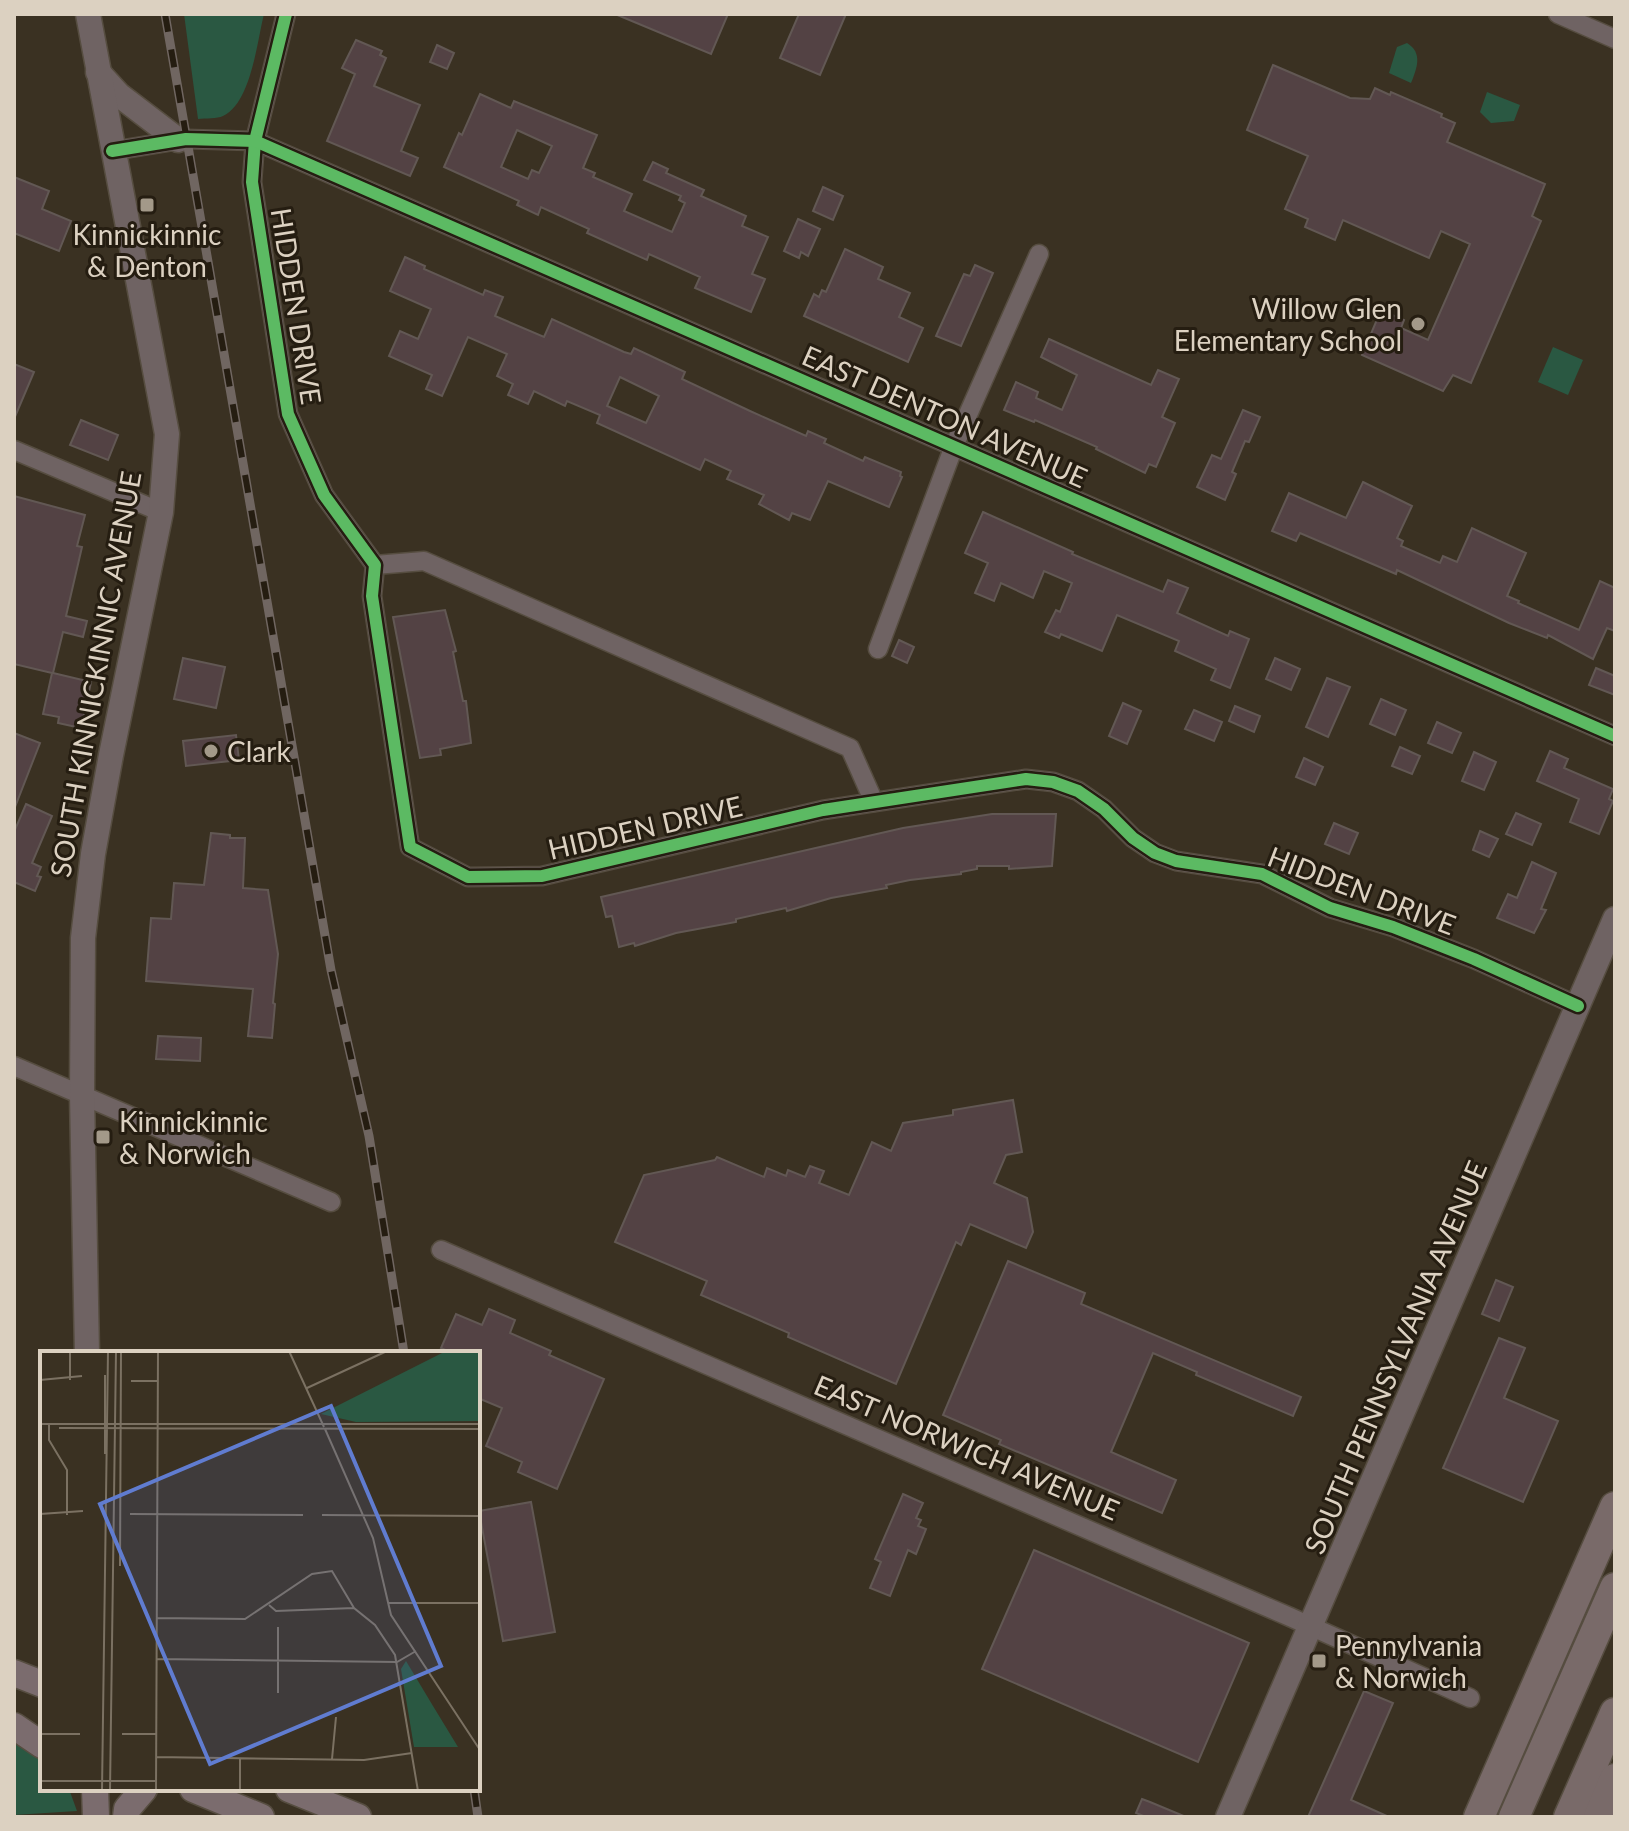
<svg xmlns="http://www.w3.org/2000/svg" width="1629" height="1831" viewBox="0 0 1629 1831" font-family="Lato,sans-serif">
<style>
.green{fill:#2a5842}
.building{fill:#534244;stroke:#625854;stroke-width:2;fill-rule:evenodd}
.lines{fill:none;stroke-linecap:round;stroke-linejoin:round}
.minor-casing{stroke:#564d40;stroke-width:21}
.tertiary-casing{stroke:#564d40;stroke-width:27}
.secondary-casing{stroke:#564d40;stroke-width:29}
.primary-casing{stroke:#564d40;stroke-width:33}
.minor{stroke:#6f6363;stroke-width:18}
.tertiary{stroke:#6f6363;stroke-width:24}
.secondary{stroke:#7b6c6e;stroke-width:26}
.primary{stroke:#796a69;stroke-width:30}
.rail-casing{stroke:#706661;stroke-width:9}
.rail{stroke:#251d11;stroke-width:6;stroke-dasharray:18;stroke-linecap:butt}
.cycleway-casing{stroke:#251d11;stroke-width:17}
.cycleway{stroke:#5cba63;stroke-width:12}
.poi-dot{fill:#a39989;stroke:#251d11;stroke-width:3}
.labels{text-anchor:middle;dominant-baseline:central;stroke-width:6;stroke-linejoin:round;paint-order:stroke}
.poi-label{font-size:28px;fill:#dcd1c1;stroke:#251d11;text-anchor:start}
.street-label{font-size:28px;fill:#dcd1c1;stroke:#251d11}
.inset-road{fill:none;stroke:#7b7162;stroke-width:2}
.view{fill:#607cd0;fill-opacity:0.15;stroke:#607cd0;stroke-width:4}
.inset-edge{fill:none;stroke:#dcd1c1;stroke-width:4}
</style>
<rect width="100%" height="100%" fill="#3a3122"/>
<g class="green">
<path d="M 184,14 L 264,14 C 257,42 251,103 223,116 C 217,119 206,118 198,119 Z"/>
<path d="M 1407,43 C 1423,53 1417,68 1411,83 L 1389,73 L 1397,47 Z"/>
<polygon points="1487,92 1520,105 1514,121 1491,123 1480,112"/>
<polygon points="1553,347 1583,360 1568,395 1538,382"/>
<polygon points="14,1743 42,1758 42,1789 69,1789 77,1811 14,1815"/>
</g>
<g class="building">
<polygon points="615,14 728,14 711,54"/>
<polygon points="799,14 846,14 820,75 780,58"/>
<polygon points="356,40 382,51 380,55 386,58 374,86 420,105 401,151 418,158 410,176 327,141 355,74 342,68"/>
<polygon points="437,45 454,53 447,69 430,62"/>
<polygon points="1273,65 1350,98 1370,99 1375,88 1390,95 1391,92 1442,114 1441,117 1455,123 1447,142 1545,184 1532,216 1541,221 1471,383 1453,375 1443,391 1362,355 1381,310 1404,320 1401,328 1428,340 1470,244 1441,231 1429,258 1343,220 1335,240 1305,227 1308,219 1285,209 1308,156 1247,130"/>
<path d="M 480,94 L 511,108 L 514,101 L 597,135 L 583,168 L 595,173 L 593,177 L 632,194 L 624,211 L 672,232 L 685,203 L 679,200 L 681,196 L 644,180 L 653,162 L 668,169 L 666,173 L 704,190 L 701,196 L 746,216 L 742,226 L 768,237 L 752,274 L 765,279 L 751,312 L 695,288 L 700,277 L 649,254 L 647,260 L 587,233 L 589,229 L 541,207 L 538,215 L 517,205 L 519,201 L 444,167 L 459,133 L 462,135 ZM 517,130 L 552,146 L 539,173 L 532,170 L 528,179 L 501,167 Z"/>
<polygon points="14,177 49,191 42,209 71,221 59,251 14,233"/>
<polygon points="823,187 843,196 833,220 813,211"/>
<polygon points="798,219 820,229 808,256 801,252 799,258 784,251"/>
<polygon points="845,249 883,267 878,279 910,293 899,317 923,328 908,362 804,316 814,294 819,297 822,290 826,292"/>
<path d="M 405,257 L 425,266 L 424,269 L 483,295 L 485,290 L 503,297 L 495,316 L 544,337 L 552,319 L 624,352 L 631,354 L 634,348 L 685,372 L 682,379 L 750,411 L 806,436 L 808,431 L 826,439 L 824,443 L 863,461 L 865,457 L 901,472 L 900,476 L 902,477 L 889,507 L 828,481 L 810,520 L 792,513 L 789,520 L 759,504 L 764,495 L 727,479 L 731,471 L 705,459 L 700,470 L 597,423 L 600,415 L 567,401 L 565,406 L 534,391 L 528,404 L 508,395 L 513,384 L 497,376 L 507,354 L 468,337 L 442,396 L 426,389 L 432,375 L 389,356 L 400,331 L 418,339 L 431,309 L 390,291 ZM 620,377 L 659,396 L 646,423 L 607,406 Z"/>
<polygon points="975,265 993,273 961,346 936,336 964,274 970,276"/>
<polygon points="1049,339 1151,385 1158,370 1179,379 1162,417 1175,423 1156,467 1149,464 1145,473 1096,449 1097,447 1035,420 1034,422 1004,410 1016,382 1038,392 1036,398 1062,410 1077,375 1041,357"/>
<polygon points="14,364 34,372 14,419"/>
<polygon points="1243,410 1260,417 1249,442 1245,441 1232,472 1236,474 1225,500 1197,487 1212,455 1221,459"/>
<polygon points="81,420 118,435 108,460 70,445"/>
<polygon points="1363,482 1412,506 1397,538 1403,541 1401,546 1440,563 1443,556 1457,562 1472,528 1526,553 1507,596 1519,601 1518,603 1579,630 1600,581 1615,588 1615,631 1607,628 1593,659 1548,635 1547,638 1509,623 1397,570 1396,574 1300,533 1296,541 1272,531 1289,493 1346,518"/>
<polygon points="14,496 85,515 77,546 82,547 66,616 87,621 83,637 63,632 53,673 91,682 81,728 58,723 59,717 43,714 52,673 14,664"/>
<polygon points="983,512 1073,552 1072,554 1163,592 1168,580 1188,588 1177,613 1228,636 1230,631 1249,639 1230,688 1211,680 1216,669 1175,651 1179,641 1117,615 1102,651 1061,634 1059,638 1045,632 1056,610 1060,612 1072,583 1044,571 1033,598 1001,583 994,601 975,593 988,563 965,553"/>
<polygon points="445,610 456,651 453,652 463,701 466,701 471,743 440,749 441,755 420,758 393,617"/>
<polygon points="899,640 914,647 907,663 892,656"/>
<polygon points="183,658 225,667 216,708 174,699"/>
<polygon points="1275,658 1300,669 1291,690 1266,679"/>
<polygon points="1596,668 1615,676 1615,695 1589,685"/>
<polygon points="1327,678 1350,687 1328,737 1306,727"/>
<polygon points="1381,699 1406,710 1395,735 1370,724"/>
<polygon points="1123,703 1141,711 1127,744 1109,736"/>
<polygon points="1235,706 1260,716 1254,732 1229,721"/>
<polygon points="1194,710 1222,722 1214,741 1185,729"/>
<polygon points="1437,722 1461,733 1452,753 1428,743"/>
<polygon points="14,733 40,743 15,807 14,807"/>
<polygon points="236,735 239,760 186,766 183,741"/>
<polygon points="1400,747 1420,756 1412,774 1392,766"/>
<polygon points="1550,751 1568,759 1564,768 1613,789 1609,799 1613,801 1599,834 1570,822 1579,799 1537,781"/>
<polygon points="1474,752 1496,762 1484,790 1462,781"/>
<polygon points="1304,758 1323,767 1315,785 1296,777"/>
<polygon points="26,804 52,816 32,863 41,867 37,876 41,877 35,891 14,882 14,832"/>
<polygon points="1516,813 1541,824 1532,845 1506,834"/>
<polygon points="992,814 1056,814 1052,866 1009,869 1009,866 977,866 977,869 961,872 961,874 910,880 886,885 887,888 831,898 787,911 786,908 736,919 736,922 676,933 635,946 634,943 619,947 612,916 606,917 601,897 903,828"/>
<polygon points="1334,823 1358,833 1349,854 1325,844"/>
<polygon points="1480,831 1498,839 1489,857 1473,850"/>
<polygon points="211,833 230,835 230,838 245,838 243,888 268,890 278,954 273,1003 275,1004 272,1038 248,1036 253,989 146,981 151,918 171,919 174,883 204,885"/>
<polygon points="1532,862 1556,873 1541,909 1546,910 1534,933 1497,918 1508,894 1517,898"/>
<polygon points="158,1036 201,1038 200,1061 156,1059"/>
<polygon points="1013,1100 1022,1152 1006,1155 994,1183 1027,1198 1033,1232 1026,1248 970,1224 961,1245 956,1242 896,1384 788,1337 789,1333 701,1295 707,1281 615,1242 644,1175 715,1160 717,1157 764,1177 767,1168 786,1176 788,1170 805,1177 810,1166 824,1171 819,1183 849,1195 872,1142 891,1151 903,1123 953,1115 953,1110"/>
<polygon points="1008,1261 1085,1293 1081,1304 1301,1397 1293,1416 1196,1375 1197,1372 1153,1353 1111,1452 1176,1480 1162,1513 999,1444 1001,1440 943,1415"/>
<polygon points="1496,1280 1513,1287 1499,1321 1482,1314"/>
<polygon points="489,1309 515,1320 510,1333 551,1351 549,1355 604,1379 557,1489 518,1472 522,1462 486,1446 502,1408 478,1398 478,1353 452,1353 441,1348 456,1314 482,1325"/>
<polygon points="1499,1338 1525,1348 1504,1398 1558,1421 1523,1502 1443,1468"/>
<polygon points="903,1494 923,1503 916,1518 921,1520 918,1526 926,1529 916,1554 908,1550 890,1596 870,1588 881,1562 875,1559"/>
<polygon points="531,1502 555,1632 503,1641 479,1511"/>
<polygon points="1034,1550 1249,1643 1198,1762 982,1669"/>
<polygon points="1364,1691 1393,1703 1351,1800 1389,1817 1308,1817"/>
<polygon points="1142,1799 1150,1802 1186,1817 1146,1817 1136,1813"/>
</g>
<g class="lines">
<defs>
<g id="minor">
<polyline points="286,14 255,141 252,182 288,414 324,495 375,565 372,596 410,847 468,877 542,876 823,810 1026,779 1053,782 1078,791 1104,809 1133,838 1155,853 1176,861 1262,874 1330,908 1393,927 1474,959 1578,1006"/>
<polyline points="1558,14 1615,39"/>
<polyline points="112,151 186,139 255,141 1615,736"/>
<polyline points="14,450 161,512"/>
<polyline points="375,565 424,561 850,748 874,802"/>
<polyline points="878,649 954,446 1039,254"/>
<polyline points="14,1066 331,1202"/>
<polyline points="441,1250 1290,1617 1470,1698"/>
</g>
<g id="tertiary">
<polyline points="98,72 119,95 178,140"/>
<polyline points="87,1353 82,1095 83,938 93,854 111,755 161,512 167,434 88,14"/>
<polyline points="1228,1817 1615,919"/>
</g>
<g id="secondary">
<polyline points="14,1673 42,1684"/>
<polyline points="14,1726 42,1745"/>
<polyline points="95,1789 96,1817"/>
<polyline points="193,1789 261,1817"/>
<polyline points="289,1789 358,1817"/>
<polyline points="126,1817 127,1809 144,1789"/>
</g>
<g id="primary">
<polyline points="1479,1817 1615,1507"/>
<polyline points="1514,1817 1615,1588"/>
<polyline points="1569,1817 1615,1713"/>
<polyline points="1599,1817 1615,1779"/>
</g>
</defs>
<use href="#minor" class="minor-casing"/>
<use href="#tertiary" class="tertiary-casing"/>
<use href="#secondary" class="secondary-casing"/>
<use href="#primary" class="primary-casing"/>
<use href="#minor" class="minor"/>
<use href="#tertiary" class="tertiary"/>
<use href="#secondary" class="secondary"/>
<use href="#primary" class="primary"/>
<defs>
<g id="rail">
<polyline points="165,14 331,970 369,1136 404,1353"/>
<polyline points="474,1789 478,1817"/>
</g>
</defs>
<use href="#rail" class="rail-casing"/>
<use href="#rail" class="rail"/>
<defs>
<g id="cycleway">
<polyline points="286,14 255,141 252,182 288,414 324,495 375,565 372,596 410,847 468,877 542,876 823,810 1026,779 1053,782 1078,791 1104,809 1133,838 1155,853 1176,861 1262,874 1330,908 1393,927 1474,959 1578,1006"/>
<polyline points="112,151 186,139 255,141 1615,736"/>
</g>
</defs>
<use href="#cycleway" class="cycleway-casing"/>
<use href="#cycleway" class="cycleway"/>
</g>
<g class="poi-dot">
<rect x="139" y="197" width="16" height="16" rx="4"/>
<circle cx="1418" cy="324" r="8"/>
<circle cx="211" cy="751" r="8"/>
<rect x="95" y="1129" width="16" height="16" rx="4"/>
<rect x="1311" y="1653" width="16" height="16" rx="4"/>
</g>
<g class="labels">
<g class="poi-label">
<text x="147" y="234" text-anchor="middle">Kinnickinnic<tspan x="147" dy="32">&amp; Denton</tspan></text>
<text x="1402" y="308" text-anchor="end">Willow Glen<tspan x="1402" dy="32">Elementary School</tspan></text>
<text x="227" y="751">Clark</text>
<text x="119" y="1121">Kinnickinnic<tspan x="119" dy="32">&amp; Norwich</tspan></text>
<text x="1335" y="1645">Pennylvania<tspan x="1335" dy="32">&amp; Norwich</tspan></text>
</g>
<g class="street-label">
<text transform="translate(297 306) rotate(81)">HIDDEN DRIVE</text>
<text transform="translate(945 416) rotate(24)">EAST DENTON AVENUE</text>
<text transform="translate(95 674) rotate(-80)">SOUTH KINNICKINNIC AVENUE</text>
<text transform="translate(645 827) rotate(-13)">HIDDEN DRIVE</text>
<text transform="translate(1362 890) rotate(21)">HIDDEN DRIVE</text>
<text transform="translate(1395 1357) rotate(-67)">SOUTH PENNSYLVANIA AVENUE</text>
<text transform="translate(967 1447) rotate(23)">EAST NORWICH AVENUE</text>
</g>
</g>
<g transform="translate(40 1351)">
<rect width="440" height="440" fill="#3a3122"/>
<path d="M 406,0 L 440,0 L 440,70 L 316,71 L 281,63 ZM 366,310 L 393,355 L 418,396 L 374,396 L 361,318 Z" fill="#2a5842"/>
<path class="inset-road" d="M 249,0 L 284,76M 65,24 L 65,103M 0,29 L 42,25M 30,29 L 30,0M 91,30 L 118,30M 267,37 L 347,0M 0,73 L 440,73M 9,74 L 9,89 L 27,119 L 27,164M 19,77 L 440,78M 285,78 L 333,187 L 351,264 L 440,399M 0,163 L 43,160M 90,163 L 263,164M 282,164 L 440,165M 80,215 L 81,0M 348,252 L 440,252M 229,254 L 236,260 L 314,257M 117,267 L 205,268 L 272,223 L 292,220 L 314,257 L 335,274 L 355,304 L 378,440M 238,276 L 238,342M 117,308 L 357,311 L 376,300M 0,383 L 40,383M 82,383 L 116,383M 116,406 L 324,409 L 372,402M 200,407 L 200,440M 292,408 L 296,366M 0,430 L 116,430M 62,440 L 68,0M 70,440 L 76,0M 116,440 L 118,0"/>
<path class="view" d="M 291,55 L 401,315 L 170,413 L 60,153 Z"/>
<rect width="440" height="440" class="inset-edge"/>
</g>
<rect width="1629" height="1831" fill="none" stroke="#dcd1c1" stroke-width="32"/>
</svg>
